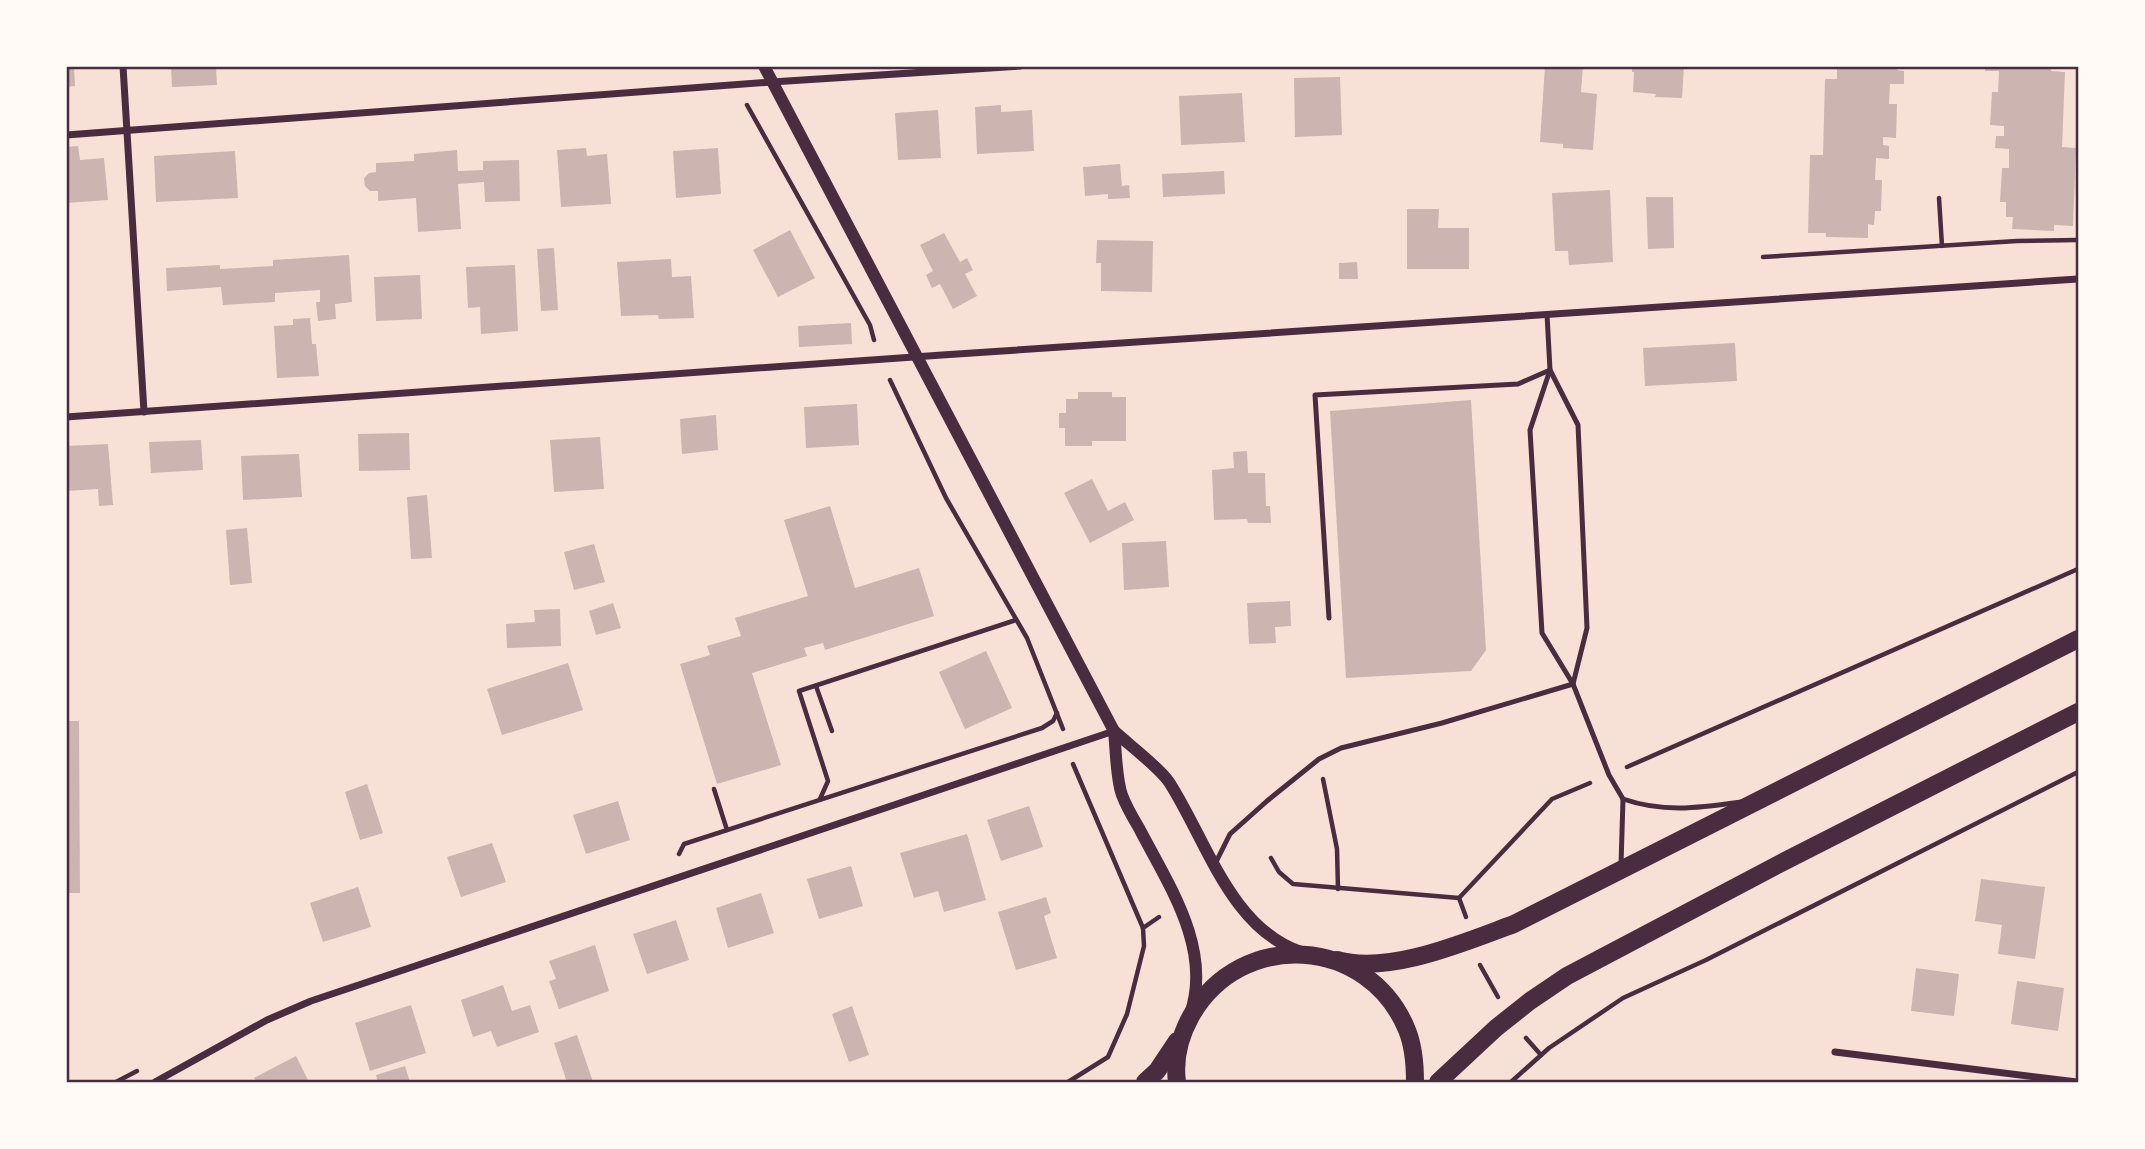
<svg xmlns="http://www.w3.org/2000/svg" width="2145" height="1149" viewBox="0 0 2145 1149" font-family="Bitter,serif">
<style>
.building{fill:#ccb4b1}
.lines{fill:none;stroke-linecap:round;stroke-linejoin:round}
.path{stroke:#4a2c40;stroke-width:4.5}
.service{stroke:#4a2c40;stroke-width:5}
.minor{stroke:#4a2c40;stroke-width:7}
.tertiary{stroke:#4a2c40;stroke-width:12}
.primary{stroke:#4a2c40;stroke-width:18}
.neatline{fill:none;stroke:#4a2c40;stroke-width:2.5}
</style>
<rect width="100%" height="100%" fill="#f7e1d7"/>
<g class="building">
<polygon points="66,66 74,66 75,86 66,87"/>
<polygon points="171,66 216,66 217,85 172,87"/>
<polygon points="1545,66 1583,66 1581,92 1597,94 1593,150 1563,148 1563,144 1540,142"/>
<polygon points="1632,66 1684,66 1682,98 1655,97 1656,94 1633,92 1634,72 1632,72"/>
<polygon points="1837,66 1897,66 1897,70 1904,71 1904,84 1890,84 1889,104 1897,104 1896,138 1883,137 1883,145 1889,146 1889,159 1876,158 1875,180 1882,180 1881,211 1875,211 1874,225 1868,224 1868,238 1826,237 1826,233 1808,233 1810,155 1823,155 1825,79 1837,79"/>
<polygon points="1985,66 2051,66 2051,71 2065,72 2062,147 2076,148 2073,226 2054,225 2054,231 2012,229 2013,217 2006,217 2006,202 2000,202 2002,168 2009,168 2009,149 1995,148 1996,136 2004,136 2004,126 1990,125 1992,92 1998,92 1999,71 1985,71"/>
<polygon points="1340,77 1342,135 1295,137 1294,78"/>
<polygon points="1242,93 1245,142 1181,145 1179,96"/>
<polygon points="1001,105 1001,112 1032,110 1034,151 977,154 975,107"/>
<polygon points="938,110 941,158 898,160 895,113"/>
<polygon points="78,146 80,160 104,158 108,200 66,203 66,147"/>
<polygon points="586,148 587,156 607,154 611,204 561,207 557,150"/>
<polygon points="718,148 721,194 676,198 673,151"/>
<polygon points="457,150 458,171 483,170 483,161 519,160 520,201 485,202 484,182 458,184 461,229 418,232 416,198 378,201 378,191 370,191 365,186 364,178 369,173 376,172 376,163 414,161 414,154"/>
<polygon points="235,151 238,198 156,202 154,156"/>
<polygon points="1120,164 1122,186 1129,185 1130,198 1108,199 1108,194 1085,196 1083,167"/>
<polygon points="1224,171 1225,194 1163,197 1162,174"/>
<polygon points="1610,190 1613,262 1569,265 1568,251 1555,251 1552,193"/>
<polygon points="1646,197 1673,197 1674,248 1648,249"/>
<polygon points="1407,209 1439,209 1438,228 1469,228 1469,269 1407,269"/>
<polygon points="790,230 815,278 778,297 753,250"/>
<polygon points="944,233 960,262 967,258 973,270 965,274 977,296 953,309 940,284 932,288 926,275 933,271 920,245"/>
<polygon points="1097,240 1153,241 1152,292 1101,291 1101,263 1096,263"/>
<polygon points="554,248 558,310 541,311 537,249"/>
<polygon points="349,255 352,302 335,304 336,319 318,321 316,302 320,302 320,290 275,293 275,302 223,305 221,287 167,291 166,268 220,265 220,269 273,266 273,260"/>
<polygon points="671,259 672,277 691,276 694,318 659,319 658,315 621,316 617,262"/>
<polygon points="1357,262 1358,279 1339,279 1339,263"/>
<polygon points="515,265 518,331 481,334 480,307 468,308 466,267"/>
<polygon points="420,275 422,319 376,321 374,277"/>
<polygon points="310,318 312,344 316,344 319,376 277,378 274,326 293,325 293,319"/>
<polygon points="851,323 852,344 799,347 798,326"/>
<polygon points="1735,343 1737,381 1645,386 1643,348"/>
<polygon points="1078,392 1112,392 1112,397 1126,397 1126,441 1092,441 1092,446 1065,446 1065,428 1059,428 1059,413 1066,413 1066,399 1078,399"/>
<polygon points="1471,400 1486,650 1471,671 1346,678 1330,411"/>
<polygon points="857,404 859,445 806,448 804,407"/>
<polygon points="716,415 718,450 682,454 680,419"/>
<polygon points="409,433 410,470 359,471 358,434"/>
<polygon points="600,437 604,489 554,492 550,440"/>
<polygon points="201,440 203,470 151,473 149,442"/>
<polygon points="108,444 113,505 99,506 98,489 66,491 66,446"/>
<polygon points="1247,451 1248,473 1265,473 1266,506 1270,506 1271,523 1248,523 1247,519 1214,520 1212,470 1234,468 1233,452"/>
<polygon points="299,454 302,497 243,500 241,456"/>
<polygon points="1092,479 1108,511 1125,502 1134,520 1090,543 1064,493"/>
<polygon points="427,495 432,558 411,559 407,497"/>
<polygon points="830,506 855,588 919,568 934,616 825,650 823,643 804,648 807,656 752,673 781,765 717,784 680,664 710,655 707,646 741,636 735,618 808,596 784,520"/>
<polygon points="247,528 252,583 230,585 226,530"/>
<polygon points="1166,541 1169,587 1124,590 1122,543"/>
<polygon points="594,544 605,582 574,590 564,552"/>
<polygon points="1290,601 1291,626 1275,627 1276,643 1249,644 1247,603"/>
<polygon points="613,603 621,628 596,635 589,611"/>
<polygon points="560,609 561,646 507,648 506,624 535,622 534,610"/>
<polygon points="986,651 1012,708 965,729 939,672"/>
<polygon points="568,663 583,710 502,735 487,689"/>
<polygon points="66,721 79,721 80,893 66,893"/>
<polygon points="367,784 383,833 360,840 345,792"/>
<polygon points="618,801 630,840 586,854 573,815"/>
<polygon points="1029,806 1043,847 1001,861 987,820"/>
<polygon points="967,834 986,900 944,912 938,891 914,898 900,853"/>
<polygon points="492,843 506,882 461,897 447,857"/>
<polygon points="851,866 863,906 819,919 807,879"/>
<polygon points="1981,879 2045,887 2035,959 1998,954 2002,925 1975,921"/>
<polygon points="358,887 371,927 323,942 310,903"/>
<polygon points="761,893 774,933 728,948 716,908"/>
<polygon points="1046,897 1051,913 1044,916 1057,958 1016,970 998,912"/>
<polygon points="676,920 689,960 647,974 633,934"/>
<polygon points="595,945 609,991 559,1009 549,981 556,979 549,961"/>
<polygon points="1916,968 1959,974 1954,1016 1911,1011"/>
<polygon points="2017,981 2064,988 2058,1031 2011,1024"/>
<polygon points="503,985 512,1011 530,1005 539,1032 497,1047 491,1031 473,1037 461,1000"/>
<polygon points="411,1005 426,1053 370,1071 355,1023"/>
<polygon points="852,1006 869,1055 849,1062 832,1014"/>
<polygon points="577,1035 593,1082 567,1082 554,1043"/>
<polygon points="296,1056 309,1082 257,1082 254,1078"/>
<polygon points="405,1066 410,1082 378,1082 376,1075"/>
</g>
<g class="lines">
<g class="path">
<polyline points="747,105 870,325 874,340"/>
<polyline points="1939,198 1942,246"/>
<polyline points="1763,257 2017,241 2078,240"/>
<polyline points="890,380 946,498 1027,638 1063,729"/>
<polyline points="816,686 832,731"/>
<polyline points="1073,764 1143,928"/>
<polyline points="1627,767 2078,569"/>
<polyline points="1323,779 1337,849 1338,889"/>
<polyline points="714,789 727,830"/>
<polyline points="820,799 828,781 799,691 1016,620"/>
<polyline points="679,854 684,844 1042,728 1053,721 1057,713"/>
<polyline points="1271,858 1279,872 1293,884 1459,898"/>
<polyline points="1459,898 1552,799 1590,783"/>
<polyline points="1459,898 1466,917"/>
<polyline points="1480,965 1498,997"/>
<polyline points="1526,1038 1541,1055"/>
<polyline points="116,1082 137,1071"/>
<polyline points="1068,1082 1108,1057 1127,1014 1144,946 1143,928 1159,917"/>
<polyline points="1511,1082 1549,1048 1623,998 1706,960 2078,772"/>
</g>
<g class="service">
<polyline points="1547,314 1550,370 1530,430 1542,633 1573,684 1609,775 1623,799 1621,865"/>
<polyline points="1329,618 1315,395 1518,384 1550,370 1578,425 1587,628 1573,684"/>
<path d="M 1623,799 C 1664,813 1698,808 1741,802"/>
<polyline points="1216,862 1230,834 1267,801 1319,759 1341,748 1442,723 1573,684"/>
</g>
<g class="minor">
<polyline points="123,66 144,412"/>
<polyline points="66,135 772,82 1020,66"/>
<polyline points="66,417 942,355 2078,279"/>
<polyline points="1835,1052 2077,1082"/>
<polyline points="155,1082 267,1020 311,1001 1114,731"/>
</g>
<g class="tertiary">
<path d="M 764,66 L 1114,731 C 1128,744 1159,767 1169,782 C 1206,839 1230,928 1301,952"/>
<path d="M 1114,731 C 1116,749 1116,779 1122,795 C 1126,806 1133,818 1139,828 C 1168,884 1213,949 1190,1014"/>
</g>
<g class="primary">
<path d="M 1337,960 C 1389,975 1465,942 1514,924 L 2078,639"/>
<polyline points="1145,1082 1157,1071 1177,1041"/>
<path d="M 1177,1082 C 1174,1060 1180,1036 1191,1016 C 1241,928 1369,936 1407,1030 C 1414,1047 1415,1065 1415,1082"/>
<polyline points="1438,1082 1496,1028 1530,1001 1567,976 1785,861 2078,712"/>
</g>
</g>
<rect width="2145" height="1149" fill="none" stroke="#fffaf5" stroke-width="136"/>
<rect x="68" y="68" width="2009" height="1013" class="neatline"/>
</svg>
